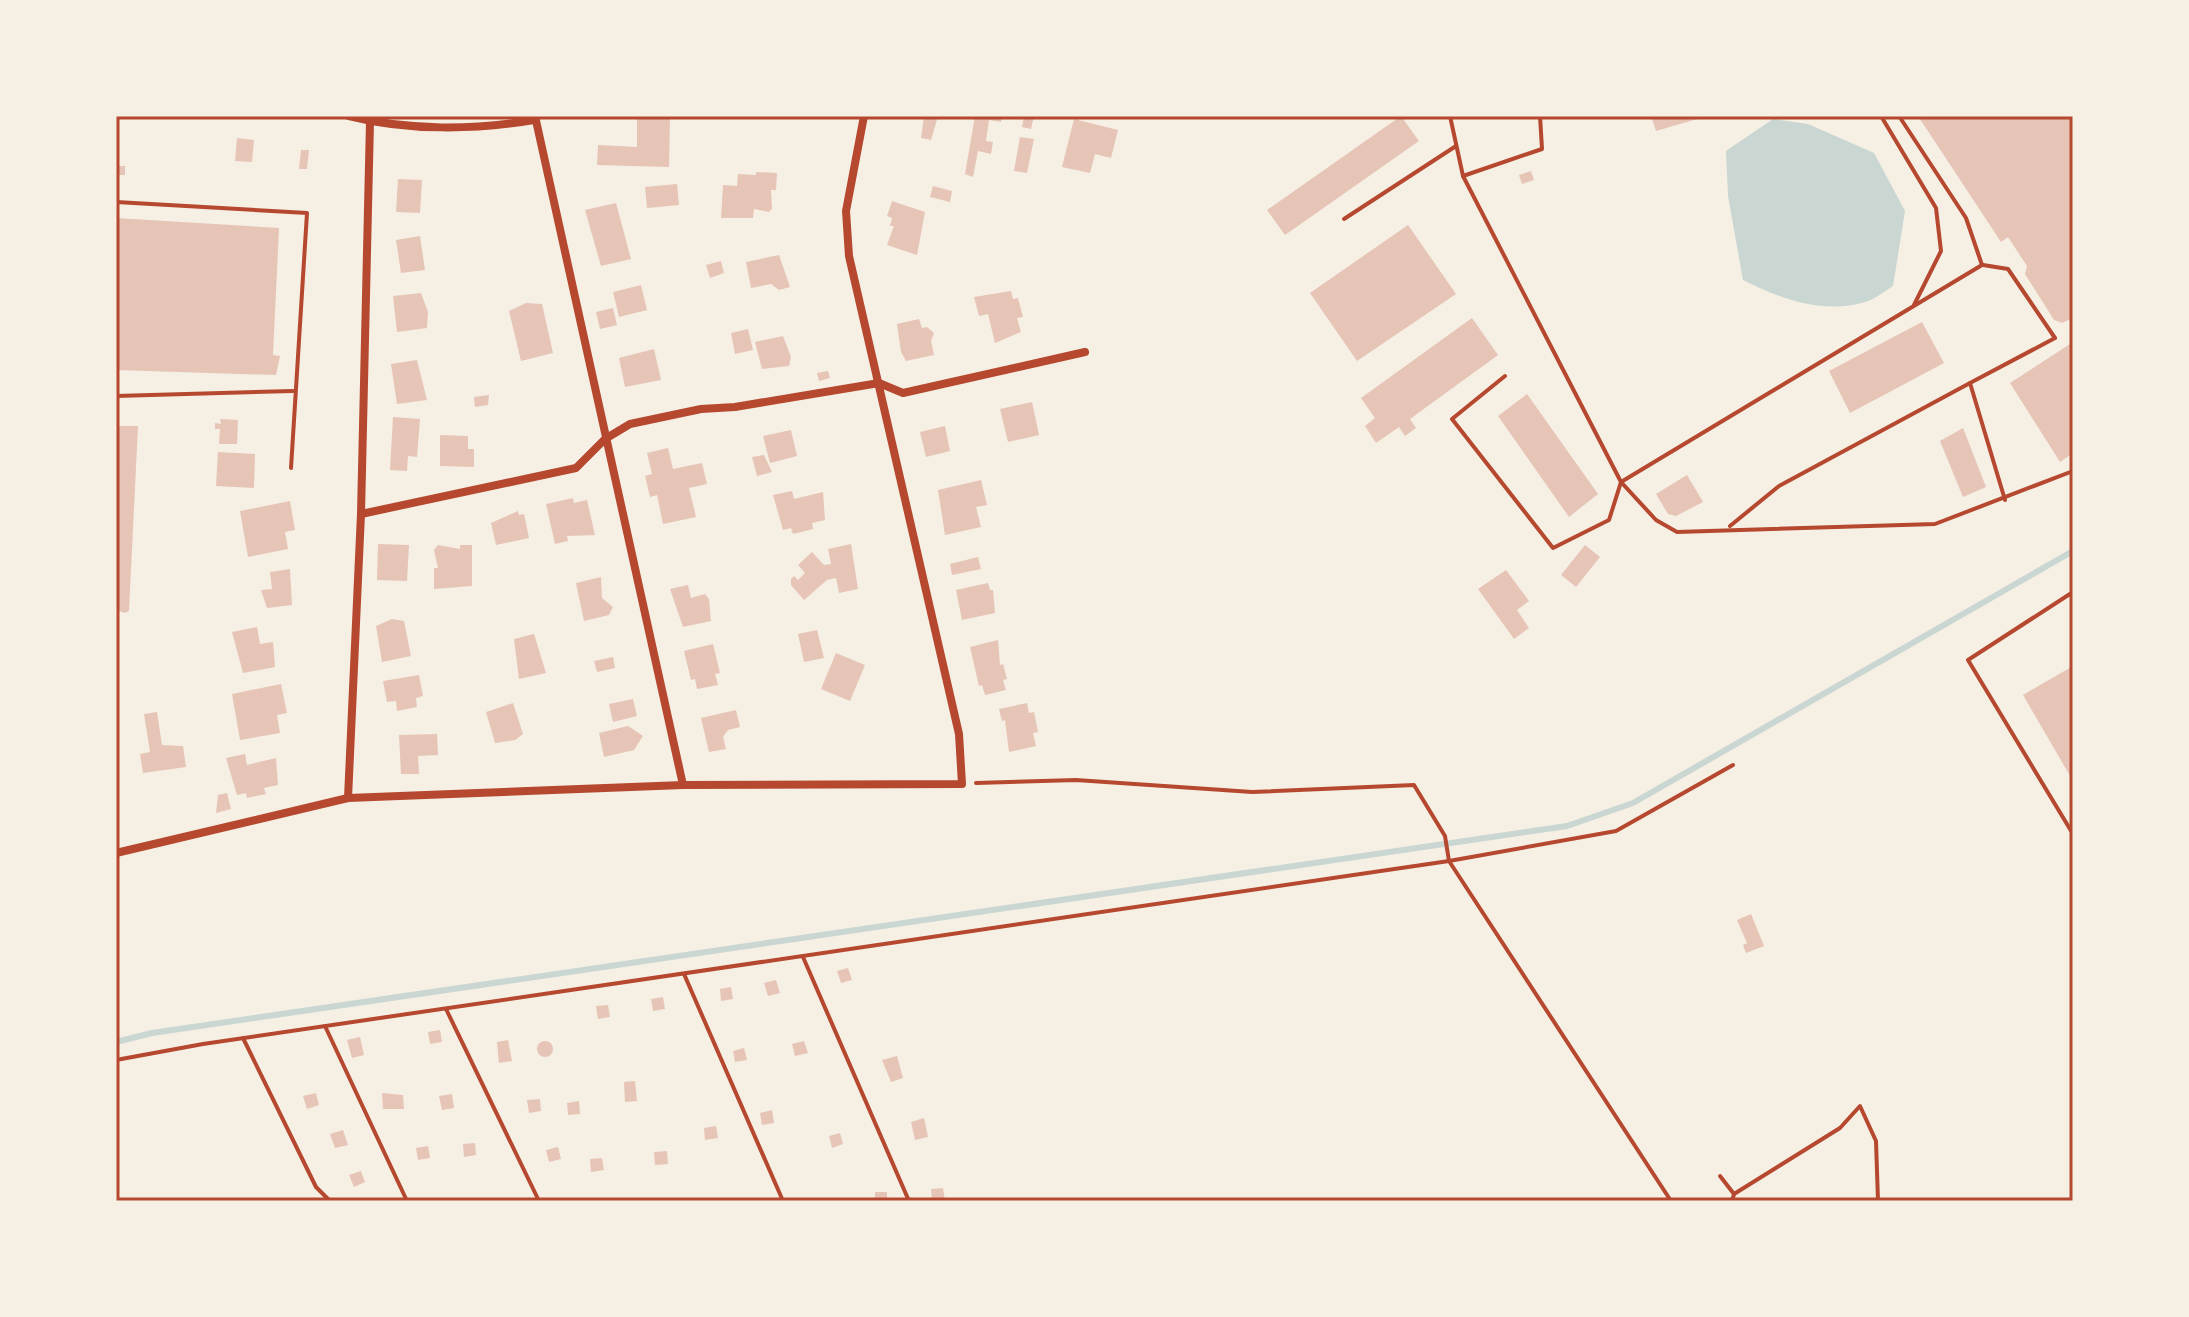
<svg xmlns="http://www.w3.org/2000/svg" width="2189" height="1317" viewBox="0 0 2189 1317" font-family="'Noto Sans',sans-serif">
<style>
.water{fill:#c9d6d2}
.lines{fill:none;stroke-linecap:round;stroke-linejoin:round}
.stream{stroke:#c9d6d2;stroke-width:6}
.building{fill:#e6c5b7}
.path{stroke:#b5482f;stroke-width:4}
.service{stroke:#b5482f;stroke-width:4}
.minor{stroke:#b5482f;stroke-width:8}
.neatline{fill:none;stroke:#b5482f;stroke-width:3}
</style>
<rect width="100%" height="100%" fill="#f6efe4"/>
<path class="water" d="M 1773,119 L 1808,124 L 1874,153 L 1905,211 L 1893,286 C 1885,291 1875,299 1865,302 C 1824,315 1778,298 1743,280 L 1728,196 L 1726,151 Z"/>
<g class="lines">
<polyline class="stream" points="116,1042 152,1033 1567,826 1633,803 2073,551"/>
</g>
<g class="building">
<polygon points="637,116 670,116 669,167 597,165 598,145 637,147"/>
<polygon points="924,116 938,116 931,140 921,138"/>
<polygon points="975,116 1002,116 1001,122 989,120 986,141 993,142 991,154 978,151 973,177 965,174"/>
<polygon points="1024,116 1034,116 1031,129 1022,127"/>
<polygon points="1401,116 1419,141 1285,235 1267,210"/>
<polygon points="1651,116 1704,116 1704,117 1656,131"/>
<polygon points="1918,116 2073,116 2073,318 2062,323 2054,320 2025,274 2027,266 2008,237 2001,242"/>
<polygon points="1074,119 1118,130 1111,158 1095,154 1090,173 1062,167"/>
<polygon points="1020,137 1034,139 1027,173 1014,171"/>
<polygon points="237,138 254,140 252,162 235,161"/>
<polygon points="301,150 309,150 307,169 299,169"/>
<rect x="116" y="166" width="9" height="9"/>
<polygon points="1531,171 1534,180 1522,184 1519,175"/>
<polygon points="756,172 777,173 776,190 771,190 772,209 769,212 754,209 753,218 721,218 723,185 737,186 738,174 756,175"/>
<polygon points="398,179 422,180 420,213 396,212"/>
<polygon points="677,184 679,205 647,208 645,187"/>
<polygon points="933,186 952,191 950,202 930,197"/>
<polygon points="892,201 925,212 917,255 887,245 894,226 890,226 892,218 887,216"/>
<polygon points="616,203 631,259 601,266 585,210"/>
<polygon points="116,218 279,228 273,355 280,356 276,375 116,370"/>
<polygon points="1408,225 1456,294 1357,361 1310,293"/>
<polygon points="420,236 425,270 401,273 396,240"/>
<polygon points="779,255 790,287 779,290 771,284 751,288 746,262"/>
<polygon points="721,261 724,273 710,278 706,265"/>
<polygon points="641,285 647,310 619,317 613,292"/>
<polygon points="1011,291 1013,299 1018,298 1023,317 1017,318 1021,332 995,343 988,314 979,316 974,297"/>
<polygon points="421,293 428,312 427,328 397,332 393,296"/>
<polygon points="526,303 542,304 553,353 521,361 509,311"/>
<polygon points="613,308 617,325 600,329 596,312"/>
<polygon points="1472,318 1498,355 1410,419 1416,428 1405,436 1399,427 1376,443 1365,426 1375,418 1361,398"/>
<polygon points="919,319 922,328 927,327 934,333 931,341 934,355 906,361 901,352 897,324"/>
<polygon points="1922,322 1944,363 1850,413 1829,371"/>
<polygon points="748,329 753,350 735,354 731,333"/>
<polygon points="783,336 791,357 789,366 762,369 755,342"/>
<polygon points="2073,342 2073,453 2060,462 2010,383"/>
<polygon points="654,349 661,380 625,387 619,358"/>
<polygon points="417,360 427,400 397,404 391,364"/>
<polygon points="828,371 830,378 819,381 817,373"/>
<polygon points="1527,394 1598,494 1569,517 1498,416"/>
<polygon points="489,395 488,405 475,407 474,397"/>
<polygon points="1032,402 1039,435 1008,442 1000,409"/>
<polygon points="393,417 420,419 417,457 408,456 407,471 390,470"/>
<polygon points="220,419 238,420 237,444 219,444 220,429 215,429 215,423 221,424"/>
<polygon points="116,426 138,426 129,611 125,613 116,610"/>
<polygon points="945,426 950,451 926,457 920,432"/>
<polygon points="1963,428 1986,487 1963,497 1940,441"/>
<polygon points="791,430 797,456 770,463 763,436"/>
<polygon points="440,435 468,436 468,449 474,449 474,467 440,466"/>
<polygon points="668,448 673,469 702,463 707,484 689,488 696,517 663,524 657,495 650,497 645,476 652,474 647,453"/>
<polygon points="218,452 255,454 254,488 216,486"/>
<polygon points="764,455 772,472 757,476 752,457"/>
<polygon points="1687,475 1703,502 1676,516 1668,514 1656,494"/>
<polygon points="981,480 987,505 976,507 981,527 945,535 938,490"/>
<polygon points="792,491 794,499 823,492 825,520 812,523 813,529 793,534 791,528 783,530 773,495"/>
<polygon points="573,498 574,503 587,500 595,535 567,536 568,541 555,544 546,504"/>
<polygon points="290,501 295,530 285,532 288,549 248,557 240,511"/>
<polygon points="518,511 519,515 524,514 529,538 496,545 491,523"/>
<polygon points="378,544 409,545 407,581 377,580"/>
<polygon points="851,544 858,589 839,593 836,578 827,580 804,600 791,585 791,579 794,576 798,580 805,573 798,565 812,552 824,565 831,564 828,549"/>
<polygon points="438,545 460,549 460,545 472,545 472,586 434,589 434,568 438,568 434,550"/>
<polygon points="1585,545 1600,557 1576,587 1561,575"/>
<polygon points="978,557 981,569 952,575 950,564"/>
<polygon points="290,569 292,605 267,608 261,590 272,589 270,572"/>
<polygon points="1506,570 1529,601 1517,610 1529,628 1514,639 1478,589"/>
<polygon points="601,577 602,598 613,607 609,615 584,621 576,583"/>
<polygon points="988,583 990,590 993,590 995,613 962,620 956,590"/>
<polygon points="688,585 691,598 705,594 709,599 711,621 683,627 670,589"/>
<polygon points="392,619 404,621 411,656 382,662 376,626"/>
<polygon points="257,627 260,644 273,642 275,667 243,673 232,632"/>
<polygon points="817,630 824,658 804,662 798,634"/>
<polygon points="534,634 546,673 519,679 514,639"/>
<polygon points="998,640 1000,665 1003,664 1007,679 1003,680 1006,690 985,695 982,685 979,686 970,647"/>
<polygon points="713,644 720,673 715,674 718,685 697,689 695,679 691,680 684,651"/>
<polygon points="836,653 865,665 850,701 821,689"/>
<polygon points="613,657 615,668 597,672 594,661"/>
<polygon points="2073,666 2073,781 2023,695"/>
<polygon points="419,675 423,696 416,698 417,707 397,711 396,701 387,702 383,681"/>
<polygon points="281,684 287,713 277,715 280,733 240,740 232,694"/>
<polygon points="633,699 637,716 613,722 609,704"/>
<polygon points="513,703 523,734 515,740 495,743 486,712"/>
<polygon points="1027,703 1029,713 1034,712 1038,732 1033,733 1036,746 1009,752 1005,720 1002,721 999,709"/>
<polygon points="736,710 740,727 728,730 723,737 726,749 709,752 701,718"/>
<polygon points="157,712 162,745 183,746 186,767 143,773 140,754 150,752 144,714"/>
<polygon points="628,726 643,736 634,750 604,757 599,733"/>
<polygon points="437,734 438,755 418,756 419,774 401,774 399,735"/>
<polygon points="245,754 247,765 276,758 278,785 264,788 266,794 247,798 246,793 237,795 226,758"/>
<polygon points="227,793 231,809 216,813 218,795"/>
<polygon points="1751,914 1764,946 1746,953 1743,945 1747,943 1737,920"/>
<polygon points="848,968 852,980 841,983 837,971"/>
<polygon points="776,980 780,993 768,996 764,983"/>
<polygon points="731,987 733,999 721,1001 720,989"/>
<polygon points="663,997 665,1009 653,1011 651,999"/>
<polygon points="608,1005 610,1017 598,1019 596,1006"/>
<polygon points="440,1030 442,1042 430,1044 428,1032"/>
<polygon points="360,1037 364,1055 352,1058 347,1040"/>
<polygon points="508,1040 512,1061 499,1063 497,1042"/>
<polygon points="804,1041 808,1053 795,1056 792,1044"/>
<circle cx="545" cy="1049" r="8"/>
<polygon points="744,1048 747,1060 735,1062 733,1051"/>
<polygon points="897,1056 903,1078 891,1082 882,1060"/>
<polygon points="635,1081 637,1101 625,1102 624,1082"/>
<polygon points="316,1093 319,1105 307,1109 303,1096"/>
<polygon points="382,1093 403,1095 404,1109 383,1109"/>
<polygon points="452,1094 454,1108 442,1110 439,1096"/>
<polygon points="540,1099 541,1111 529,1113 527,1100"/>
<polygon points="579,1101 580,1114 568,1115 567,1103"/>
<polygon points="772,1110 774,1123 762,1125 760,1113"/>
<polygon points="924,1118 928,1137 915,1140 911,1122"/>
<polygon points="716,1126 718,1138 705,1140 704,1128"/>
<polygon points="343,1130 348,1145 335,1148 330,1134"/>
<polygon points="840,1133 843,1144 832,1148 829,1136"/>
<polygon points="475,1143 476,1155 464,1157 463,1144"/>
<polygon points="428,1146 430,1158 418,1160 416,1148"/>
<polygon points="558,1147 561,1159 549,1162 546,1150"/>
<polygon points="667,1151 668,1164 655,1165 654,1152"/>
<polygon points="602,1158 604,1170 591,1172 590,1159"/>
<polygon points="361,1171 365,1182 354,1187 349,1175"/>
<polygon points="943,1188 945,1201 932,1201 931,1189"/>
<rect x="875" y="1192" width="12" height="9"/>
</g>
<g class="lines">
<g class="path">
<polyline points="976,783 1076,780 1252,792 1414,785 1445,836 1449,861 1671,1201"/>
<polyline points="803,957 909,1201"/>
<polyline points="684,974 783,1201"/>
<polyline points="446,1009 539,1201"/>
<polyline points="325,1026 407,1201"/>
<polyline points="243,1038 316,1187 330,1201"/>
<polyline points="116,1060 203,1044 1449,861 1616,831 1733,765"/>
<polyline points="1720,1176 1734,1194 1732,1201"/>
<polyline points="1734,1194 1840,1128 1860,1106 1876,1141 1878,1201"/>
</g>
<g class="service">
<polyline points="1450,116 1463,176 1621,482 1982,265 1966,218 1899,116"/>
<polyline points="1881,116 1936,208 1941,251 1914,305"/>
<polyline points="1463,176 1542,149 1540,116"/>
<polyline points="116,202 307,213 291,468"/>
<polyline points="1344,219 1456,146"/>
<polyline points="1505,376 1452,419 1553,548 1609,520 1621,482"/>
<polyline points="1970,383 2055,338 2008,269 1983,265"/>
<polyline points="116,396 293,391"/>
<polyline points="1621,482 1656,520 1677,532 1935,524 2073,471"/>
<polyline points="1730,526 1779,486 1970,383 2005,500"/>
<polyline points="2073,592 1968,660 2073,834"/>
</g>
<g class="minor">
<path d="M 349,116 C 408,131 475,130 534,120"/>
<polyline points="535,116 683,785"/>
<polyline points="361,514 576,468 605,439 630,424 701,409 735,407 879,383 903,393 1085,352"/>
<polyline points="348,798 361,514 370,121"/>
<polyline points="116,853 348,798 683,785 962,784 959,734 849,256 846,211 864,116"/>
</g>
</g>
<rect width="2189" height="1317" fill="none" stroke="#f6efe4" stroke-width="236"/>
<rect x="118" y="118" width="1953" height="1081" class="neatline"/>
</svg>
